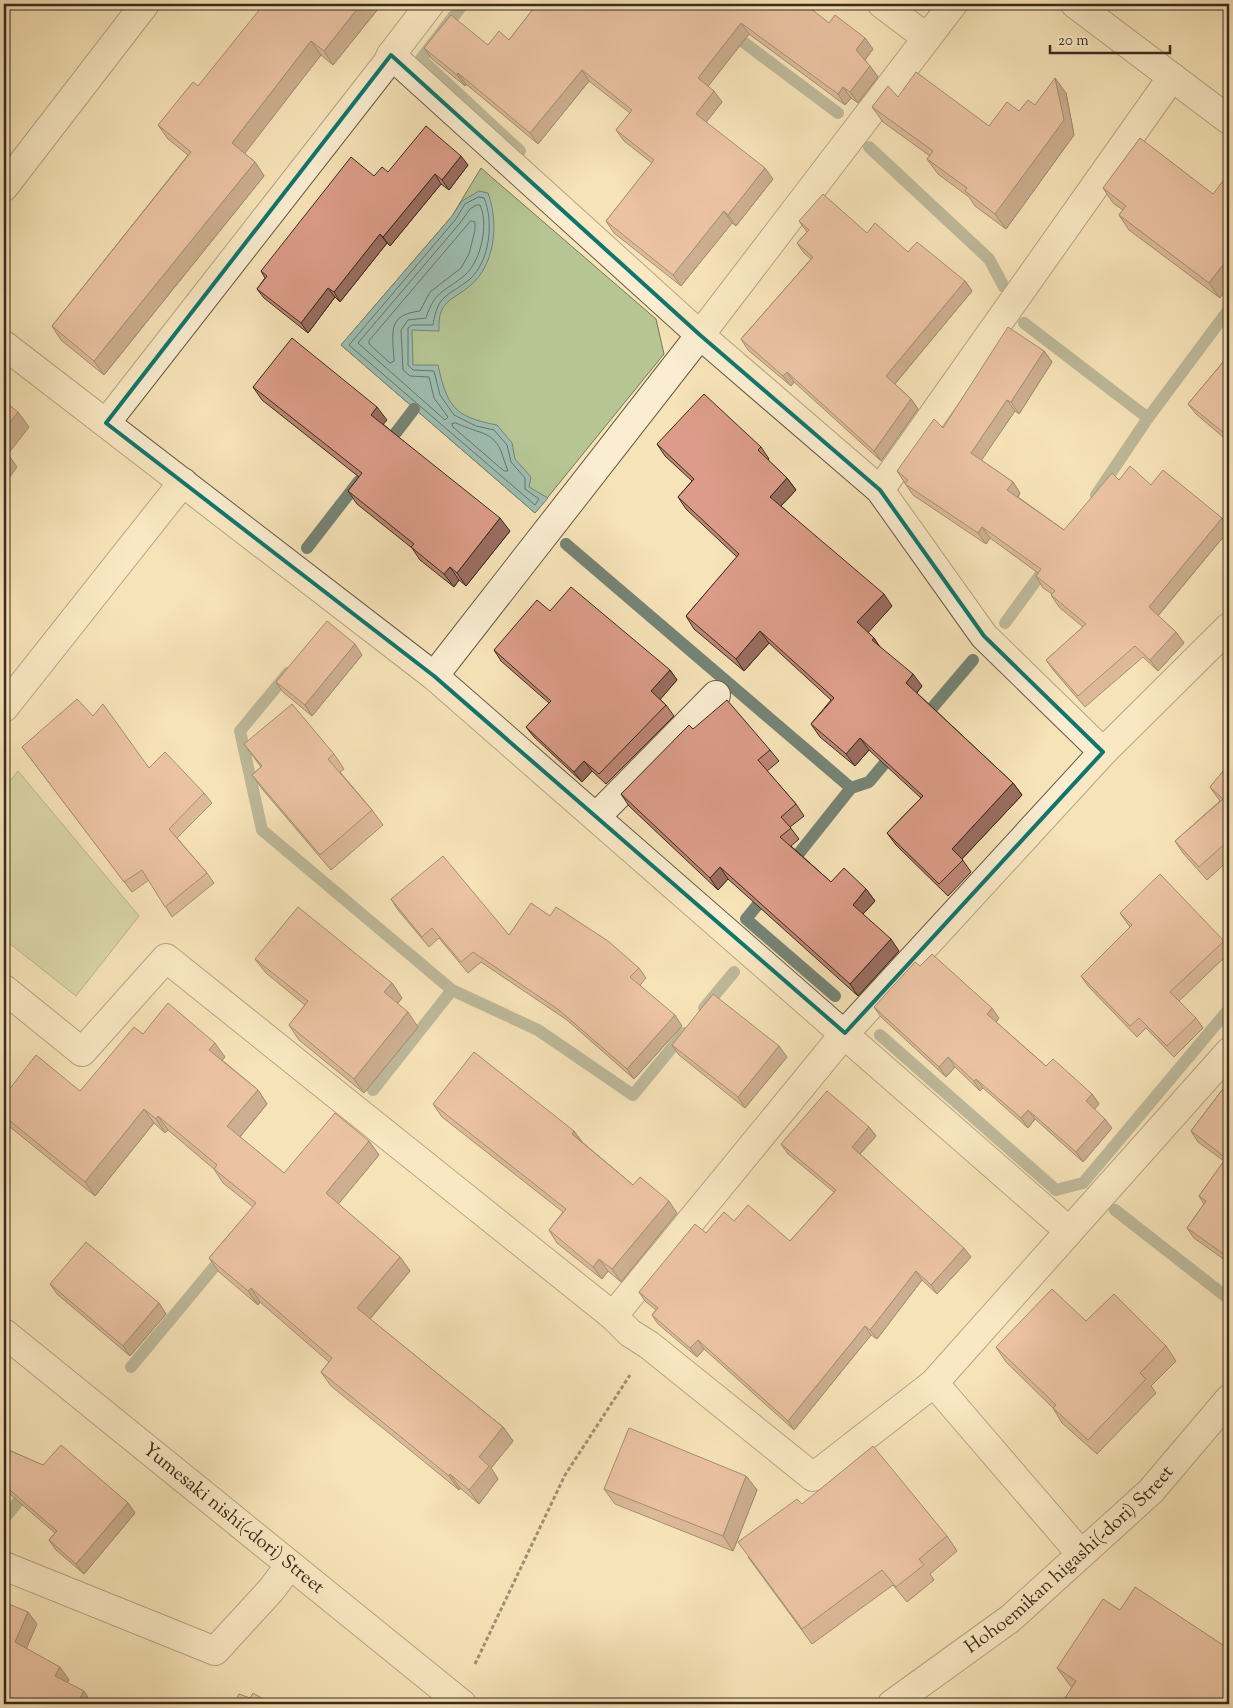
<svg xmlns="http://www.w3.org/2000/svg" width="1233" height="1708" viewBox="0 0 1233 1708" font-family="'Sorts Mill Goudy',serif">
<style>
.green{fill:#b6c594;stroke:#777858}
.water{fill:#9dbeb2;stroke:#758476}
.lines{fill:none;stroke-linecap:round;stroke-linejoin:round}
.shore{stroke:#6a7568;stroke-width:1}
.stream{stroke:#758476;stroke-width:12}
.minor-casing{stroke:#685a44;stroke-width:30}
.tertiary-casing{stroke:#685a44;stroke-width:30}
.path{stroke:#382c1d;stroke-width:3;stroke-dasharray:4 2.5;stroke-linecap:butt}
.minor{stroke:#faedd1;stroke-width:28}
.tertiary{stroke:#faedd1;stroke-width:28}
.wall{fill:#bd8676;stroke:#382c1d}
.shaded-wall{fill:#9a6d60;stroke:#382c1d}
.building{fill:#dc9c89;stroke:#382c1d}
.marked{fill:none;stroke:#0f766e;stroke-width:4;stroke-linejoin:round}
.labels{text-anchor:middle;dominant-baseline:central;stroke-width:5;stroke-linejoin:round;paint-order:stroke}
.street-label{font-size:19px;fill:#382c1d;stroke:#faedd1}
</style>
<rect width="100%" height="100%" fill="#f7e3b8"/>
<filter id="stains"><feTurbulence type="fractalNoise" baseFrequency=".004" numOctaves="4"/><feColorMatrix values="0 0 0 0 .2 0 0 0 0 .09 0 0 0 0 .02 0 0 0 .5 -.17"/></filter>
<radialGradient id="worn" r=".72"><stop offset=".6" stop-color="#630" stop-opacity="0"/><stop offset="1" stop-color="#630" stop-opacity=".3"/></radialGradient>
<g class="green">
<polygon points="481,168 656,319 664,354 535,513 341,345 452,216"/>
<polygon points="18,771 139,916 76,996 4,939 4,788"/>
</g>
<path class="water" d="M 479,191 L 488,193 C 498,220 496,259 475,281 C 456,301 437,297 439,331 L 412,330 L 413,365 L 438,365 C 447,406 454,417 497,425 L 512,443 L 515,459 L 531,477 L 529,487 L 548,498 L 535,513 L 341,345 L 452,216 L 462,201 Z"/>
<g class="lines">
<g class="shore">
<path d="M 479,197 L 484,198 C 494,221 490,261 470,279 C 448,297 438,293 433,325 L 412,325 L 408,328 L 408,365 L 413,370 L 434,371 L 440,395 L 454,415 L 476,426 L 494,430 L 507,445 L 511,462 L 525,478 L 525,489 L 539,499 L 535,505 L 349,345 L 456,219 L 465,204 Z"/>
<path d="M 477,205 L 480,205 C 489,224 481,260 466,274 C 446,292 435,289 426,318 L 408,320 L 401,330 L 403,370 L 410,376 L 429,377 L 434,398 L 448,417 L 445,420 L 358,343 L 460,223 L 470,209 Z"/>
<path d="M 471,221 L 475,222 L 475,230 L 469,254 L 461,268 L 430,292 L 420,311 C 386,315 393,333 394,361 L 390,363 L 369,344 L 369,341 Z"/>
<path d="M 456,423 C 481,435 496,430 504,460 C 505,464 507,467 508,471 L 504,471 L 453,427 L 452,424 Z"/>
</g>
<g class="stream">
<polyline points="463,4 421,59 520,151"/>
<polyline points="730,32 838,113"/>
<polyline points="869,147 989,259 1004,287"/>
<polyline points="1024,323 1148,418"/>
<polyline points="385,447 414,409"/>
<polyline points="1096,495 1148,418 1229,309"/>
<polyline points="566,544 851,788"/>
<polyline points="307,548 359,481"/>
<polyline points="1005,623 1046,567"/>
<polyline points="288,673 240,731 262,830 452,990"/>
<polyline points="921,721 973,660"/>
<polyline points="788,867 851,788 869,782 895,751"/>
<polyline points="768,892 746,919 835,996"/>
<polyline points="704,1008 734,972"/>
<polyline points="880,1035 1056,1190 1083,1183 1229,1009"/>
<polyline points="373,1090 452,990 538,1030 633,1095 684,1033"/>
<polyline points="1115,1210 1229,1299"/>
<polyline points="131,1367 225,1254"/>
<polyline points="4,1519 29,1488"/>
</g>
<defs>
<g id="minor">
<polyline points="882,4 927,38"/>
<polyline points="1075,4 1229,120"/>
<polyline points="391,55 700,335 880,490 984,636 1103,752"/>
<polyline points="4,345 434,676 1069,1231"/>
<polyline points="106,423 387,63 391,55 430,4"/>
<polyline points="880,490 1172,77"/>
<polyline points="434,676 700,335 953,4"/>
<polyline points="4,708 183,482"/>
<polyline points="596,817 716,695"/>
<polyline points="4,989 82,1052 166,958 613,1316 630,1333 649,1345 813,1477 934,1383 1229,1052"/>
<polyline points="613,1316 845,1033 1103,752 1229,627"/>
<polyline points="934,1383 1081,1554"/>
<polyline points="4,1566 215,1651 271,1590 290,1565"/>
</g>
<g id="tertiary">
<polyline points="4,187 145,4"/>
<path id="s1" d="M 4,1333 L 462,1704"/>
<path id="s2" d="M 892,1704 L 1011,1618 L 1151,1491 L 1229,1399"/>
</g>
</defs>
<use href="#minor" class="minor-casing"/>
<use href="#tertiary" class="tertiary-casing"/>
<polyline class="path" points="475,1664 565,1475 630,1375"/>
<use href="#minor" class="minor"/>
<use href="#tertiary" class="tertiary"/>
</g>
<g class="wall">
<polygon points="382,4 333,65 321,55 244,153 255,162 264,176 104,375 61,340 52,326 188,155 168,139 158,125 198,86"/>
<polygon points="537,4 829,23 873,49 865,60 878,77 858,103 851,98 845,105 749,34 708,86 722,102 706,122 773,179 736,226 732,223 681,286 614,233 606,221 652,163 624,141 616,130 630,113 589,81 538,144 466,84 465,86 432,59 424,48 488,45 509,40"/>
<polygon points="1066,93 1074,135 1006,229 975,206 969,197 938,174 927,159 930,156 883,122 872,107 898,97 989,126 1019,111"/>
<polygon points="468,165 449,190 441,184 390,246 387,243 340,302 335,297 308,333 264,298 257,289 265,278 261,271 374,176 388,172"/>
<polygon points="1103,188 1213,194 1220,298 1129,230 1119,215 1123,210 1113,203"/>
<polygon points="799,221 867,233 965,281 972,291 895,384 911,399 918,409 881,461 794,382 791,386 748,350 741,339 811,259 804,253 797,243 807,232"/>
<polygon points="1044,351 1052,362 1019,414 1015,411 981,460 1013,482 1020,493 1018,497 1064,530 1119,480 1151,485 1222,518 1229,529 1229,530 1158,616 1176,632 1184,643 1158,671 1143,657 1085,707 1054,671 1046,660 1083,627 1059,607 1051,595 1052,594 1043,588 1036,576 1038,573 990,538 986,544 913,495 897,471 943,428"/>
<polygon points="1229,355 1229,442 1196,414 1188,404"/>
<polygon points="253,387 387,420 383,424 510,531 466,586 459,580 454,587 420,560 412,548 357,504 348,491 359,477 262,400"/>
<polygon points="657,444 761,447 769,459 768,460 787,478 796,490 781,506 892,606 868,632 874,638 879,646 922,686 917,693 1013,783 1022,795 962,859 971,872 948,896 896,845 887,833 921,798 869,750 855,766 820,737 811,724 831,700 769,643 744,671 694,629 686,616 737,557 686,509 678,497 692,481 665,456"/>
<polygon points="550,611 670,670 677,680 660,699 666,705 674,716 606,784 592,771 582,782 534,737 526,727 549,703 501,661 494,650"/>
<polygon points="362,655 312,716 283,692 276,682"/>
<polygon points="93,716 149,768 204,793 212,803 177,838 207,873 214,883 172,917 149,880 132,892 22,747"/>
<polygon points="693,729 770,750 779,761 767,771 796,804 804,816 790,827 799,839 791,846 831,882 866,889 875,901 863,914 899,951 858,996 728,879 718,890 629,806 621,794"/>
<polygon points="244,744 334,754 344,769 340,772 372,810 383,825 331,870 263,790 252,775 261,767"/>
<polygon points="1229,764 1229,860 1207,880 1183,853 1175,841 1220,801 1210,787"/>
<polygon points="391,899 509,935 550,916 639,968 646,978 640,985 682,1026 634,1079 567,1020 481,962 468,973 439,938 429,947 398,910"/>
<polygon points="1120,913 1224,941 1229,948 1229,953 1179,1001 1196,1018 1203,1028 1174,1057 1146,1028 1137,1037 1088,986 1081,976 1130,927"/>
<polygon points="255,959 392,983 402,998 397,1004 418,1027 364,1093 299,1040 289,1025 305,1005 266,973"/>
<polygon points="920,966 999,1018 996,1022 1046,1066 1092,1094 1099,1104 1094,1109 1112,1128 1083,1162 1035,1119 1028,1128 983,1088 980,1091 955,1067 946,1077 881,1017 874,1007"/>
<polygon points="143,1034 225,1057 222,1060 258,1090 267,1104 240,1137 284,1173 369,1141 379,1155 338,1204 400,1257 410,1271 370,1319 503,1427 513,1441 491,1468 498,1479 479,1504 460,1488 459,1490 331,1386 321,1372 329,1362 260,1302 258,1305 219,1272 209,1258 253,1207 223,1183 214,1169 168,1130 165,1133 154,1123 95,1196 4,1122 4,1096 80,1091"/>
<polygon points="672,1045 787,1057 745,1108 679,1055"/>
<polygon points="1229,1081 1229,1263 1194,1238 1187,1228 1204,1204 1199,1196 1224,1161 1198,1142 1191,1131"/>
<polygon points="433,1104 574,1131 582,1142 633,1185 677,1213 621,1282 608,1271 602,1279 557,1243 549,1230 563,1212 442,1117"/>
<polygon points="869,1127 876,1136 860,1154 971,1257 937,1294 922,1280 877,1339 871,1335 794,1430 704,1349 697,1357 658,1324 652,1315 656,1310 645,1301 639,1292 734,1221 790,1241 834,1192 788,1154 781,1144"/>
<polygon points="50,1284 159,1303 166,1314 130,1356 57,1294"/>
<polygon points="1086,1321 1166,1346 1176,1361 1151,1386 1156,1393 1097,1454 1062,1423 1053,1408 1006,1362 996,1347"/>
<polygon points="4,1448 128,1503 135,1513 84,1574 56,1550 49,1540 55,1533 4,1489"/>
<polygon points="746,1476 757,1490 733,1551 615,1504 604,1489"/>
<polygon points="802,1504 947,1536 957,1551 930,1574 934,1580 907,1602 893,1585 812,1644 748,1557"/>
<polygon points="1120,1610 1072,1688 1057,1668"/>
</g>
<g class="shaded-wall">
<polygon points="361,4 382,4 333,65 324,51"/>
<polygon points="741,23 749,34 706,89 698,78"/>
<polygon points="865,38 873,49 864,61 856,50"/>
<polygon points="311,41 321,55 242,157 232,143"/>
<polygon points="870,66 878,77 858,103 850,92"/>
<polygon points="582,70 589,81 538,144 530,133"/>
<polygon points="458,73 466,84 465,86 457,75"/>
<polygon points="1055,78 1066,93 1074,135 1006,229 995,214"/>
<polygon points="843,87 851,98 845,105 838,94"/>
<polygon points="714,91 722,102 704,125 696,114"/>
<polygon points="461,156 468,165 449,190 442,180"/>
<polygon points="255,162 264,176 104,375 94,361"/>
<polygon points="765,168 773,179 736,226 728,215"/>
<polygon points="435,174 441,184 390,246 383,237"/>
<polygon points="724,211 732,223 681,286 673,275"/>
<polygon points="380,234 387,243 340,302 334,292"/>
<polygon points="1229,257 1229,285 1220,298 1209,283"/>
<polygon points="965,281 972,291 893,386 886,376"/>
<polygon points="328,288 335,297 308,333 301,323"/>
<polygon points="1044,351 1052,362 1019,414 1011,402"/>
<polygon points="787,372 794,382 791,386 783,376"/>
<polygon points="911,399 918,409 881,461 874,451"/>
<polygon points="1007,400 1015,411 979,464 971,453"/>
<polygon points="377,407 387,420 380,428 371,415"/>
<polygon points="18,412 29,427 8,454 17,467 4,485 4,430"/>
<polygon points="787,478 796,490 778,509 770,497"/>
<polygon points="1013,482 1020,493 1015,501 1007,490"/>
<polygon points="500,518 510,531 466,586 457,573"/>
<polygon points="1222,518 1229,529 1229,530 1156,618 1149,607"/>
<polygon points="982,527 990,538 986,544 978,533"/>
<polygon points="450,567 459,580 454,587 444,574"/>
<polygon points="884,594 892,606 866,635 857,622"/>
<polygon points="760,631 769,643 744,671 736,659"/>
<polygon points="1176,632 1184,643 1158,671 1150,660"/>
<polygon points="874,638 882,650 872,640"/>
<polygon points="355,644 362,655 312,716 305,705"/>
<polygon points="670,670 677,680 658,702 651,691"/>
<polygon points="913,674 922,686 915,695 906,683"/>
<polygon points="860,738 869,750 855,766 846,754"/>
<polygon points="584,761 592,771 582,782 574,772"/>
<polygon points="1013,783 1022,795 960,861 952,849"/>
<polygon points="720,867 728,879 718,890 710,878"/>
<polygon points="866,889 875,901 861,916 853,905"/>
<polygon points="891,939 899,951 858,996 850,984"/>
<polygon points="392,983 402,998 394,1007 384,992"/>
<polygon points="992,1008 999,1018 994,1024 987,1014"/>
<polygon points="408,1012 418,1027 364,1093 354,1079"/>
<polygon points="675,1015 682,1026 634,1079 627,1069"/>
<polygon points="215,1043 225,1057 219,1064 209,1050"/>
<polygon points="779,1046 787,1057 745,1108 738,1097"/>
<polygon points="948,1057 955,1067 946,1077 939,1067"/>
<polygon points="976,1079 983,1088 980,1091 974,1081"/>
<polygon points="258,1090 267,1104 237,1140 227,1126"/>
<polygon points="1092,1094 1099,1104 1093,1111 1086,1101"/>
<polygon points="144,1109 154,1123 95,1196 85,1182"/>
<polygon points="1028,1110 1035,1119 1028,1128 1021,1118"/>
<polygon points="158,1116 168,1130 165,1133 156,1119"/>
<polygon points="1105,1119 1112,1128 1083,1162 1076,1152"/>
<polygon points="869,1127 876,1136 858,1156 852,1147"/>
<polygon points="574,1131 583,1143 572,1134"/>
<polygon points="369,1141 379,1155 336,1207 326,1193"/>
<polygon points="669,1201 677,1213 621,1282 612,1269"/>
<polygon points="964,1248 971,1257 937,1294 931,1285"/>
<polygon points="400,1257 410,1271 367,1322 357,1308"/>
<polygon points="599,1259 608,1271 602,1279 593,1267"/>
<polygon points="916,1271 922,1280 877,1339 870,1330"/>
<polygon points="251,1288 260,1302 258,1305 248,1291"/>
<polygon points="159,1303 166,1314 130,1356 123,1346"/>
<polygon points="865,1326 871,1335 794,1430 788,1421"/>
<polygon points="698,1340 704,1349 697,1357 690,1348"/>
<polygon points="503,1427 513,1441 491,1468 498,1479 479,1504 469,1490 479,1457"/>
<polygon points="450,1474 460,1488 459,1490 449,1476"/>
<polygon points="746,1476 757,1490 733,1551 723,1536"/>
<polygon points="128,1503 135,1513 84,1574 76,1564"/>
<polygon points="28,1612 37,1624 24,1654 15,1642"/>
<polygon points="60,1667 69,1680 64,1688 55,1676"/>
<polygon points="84,1691 92,1704 77,1704"/>
</g>
<g class="building">
<polygon points="264,4 361,4 324,51 311,41 232,143 255,162 94,361 52,326 191,152 158,125 193,82 198,86"/>
<polygon points="537,4 805,4 829,23 835,15 865,38 856,50 870,66 850,92 843,87 838,94 741,23 698,78 714,91 696,114 765,168 728,215 724,211 673,275 606,221 654,160 616,130 632,110 582,70 530,133 458,73 457,75 424,48 451,15 488,45 499,31 509,40"/>
<polygon points="916,72 989,126 1007,102 1019,111 1028,100 1035,105 1055,78 1064,120 995,214 965,191 967,188 927,159 933,151 872,107 888,86 898,97"/>
<polygon points="426,126 461,156 442,180 435,174 383,237 380,234 334,292 328,288 301,323 257,289 267,276 261,271 351,157 374,176 382,167 388,172"/>
<polygon points="1140,138 1213,194 1229,173 1229,257 1209,283 1119,215 1126,206 1103,188"/>
<polygon points="823,194 867,233 875,223 908,252 917,242 965,281 886,376 911,399 874,451 787,372 783,376 741,339 813,257 797,243 809,230 799,221"/>
<polygon points="1008,327 1044,351 1011,402 1007,400 971,453 1013,482 1007,490 1064,530 1112,473 1119,480 1130,466 1151,485 1163,470 1222,518 1149,607 1176,632 1150,660 1135,646 1078,696 1046,660 1086,624 1051,595 1055,591 1036,576 1041,569 982,527 978,533 905,484 908,480 897,471 934,419 943,428"/>
<polygon points="292,338 377,407 371,415 500,518 457,573 450,567 444,574 411,547 414,544 348,491 362,473 253,387"/>
<polygon points="1229,355 1229,437 1188,404"/>
<polygon points="704,394 761,447 758,450 787,478 770,497 884,594 857,622 874,638 872,640 913,674 906,683 1013,783 952,849 963,860 939,884 887,833 923,796 860,738 846,754 811,724 834,698 760,631 736,659 686,616 739,554 678,497 694,479 657,444"/>
<polygon points="4,401 18,412 4,430"/>
<polygon points="571,587 670,670 651,691 666,705 599,774 584,761 574,772 526,727 551,701 494,650 537,600 550,611"/>
<polygon points="327,621 355,644 305,705 276,682"/>
<polygon points="1229,686 1229,693 1226,691"/>
<polygon points="77,699 93,716 103,704 149,768 165,752 204,793 169,829 207,873 165,907 142,870 124,882 22,747"/>
<polygon points="727,700 770,750 758,760 796,804 781,817 791,828 780,837 831,882 844,868 866,889 853,905 891,939 850,984 720,867 710,878 621,794 689,725 693,729"/>
<polygon points="292,704 334,754 328,759 372,810 320,855 252,775 262,766 244,744"/>
<polygon points="1229,764 1229,840 1199,867 1175,841 1223,799 1210,787"/>
<polygon points="443,856 509,935 531,903 550,916 556,907 608,941 639,968 630,977 675,1015 627,1069 559,1010 473,952 461,962 432,928 422,937 391,899"/>
<polygon points="1160,874 1224,941 1170,992 1196,1018 1167,1046 1139,1018 1130,1026 1081,976 1132,925 1120,913"/>
<polygon points="298,907 392,983 384,992 408,1012 354,1079 289,1025 308,1001 255,959"/>
<polygon points="932,954 992,1008 987,1014 1046,1066 1053,1059 1092,1094 1086,1101 1105,1119 1076,1152 1028,1110 1021,1118 976,1079 974,1081 948,1057 939,1067 874,1007 915,962 920,966"/>
<polygon points="713,994 779,1046 738,1097 672,1045"/>
<polygon points="168,1003 215,1043 209,1050 258,1090 227,1126 284,1173 335,1113 369,1141 326,1193 400,1257 357,1308 503,1427 479,1457 489,1466 469,1490 450,1474 449,1476 321,1372 332,1358 251,1288 248,1291 209,1258 256,1203 214,1169 217,1165 158,1116 156,1119 144,1109 85,1182 4,1116 4,1096 36,1055 80,1091 134,1027 143,1034"/>
<polygon points="474,1052 574,1131 572,1134 633,1185 640,1177 669,1201 612,1269 599,1259 593,1267 549,1230 566,1209 433,1104"/>
<polygon points="1229,1081 1229,1258 1187,1228 1206,1201 1199,1196 1226,1158 1191,1131"/>
<polygon points="827,1091 869,1127 852,1147 964,1248 931,1285 916,1271 870,1330 865,1326 788,1421 698,1340 690,1348 652,1315 658,1308 639,1292 695,1224 706,1233 724,1212 734,1221 748,1205 790,1241 836,1190 781,1144"/>
<polygon points="86,1242 159,1303 123,1346 50,1284"/>
<polygon points="1052,1289 1086,1321 1114,1294 1166,1346 1140,1373 1146,1379 1088,1440 1053,1408 1056,1405 996,1347"/>
<polygon points="629,1428 746,1476 723,1536 604,1489"/>
<polygon points="61,1445 128,1503 76,1564 49,1540 57,1531 4,1485 4,1448 43,1465"/>
<polygon points="873,1446 947,1536 919,1559 924,1565 896,1587 882,1570 802,1629 738,1542 797,1499 802,1504"/>
<polygon points="1135,1587 1229,1649 1229,1704 1061,1704 1076,1681 1057,1668 1103,1599 1120,1610"/>
<polygon points="4,1602 28,1612 15,1642 60,1667 55,1676 84,1691 77,1704 4,1704"/>
<polygon points="253,1693 272,1704 233,1704 239,1694 250,1698"/>
</g>
<path d="M0 0H1233V1708H0ZM 391,55 L 700,335 L 880,490 L 984,636 L 1103,752 L 845,1033 L 434,676 L 106,423 Z" fill="#f7e3b8" fill-opacity=".55" fill-rule="evenodd"/>
<path class="marked" d="M 391,55 L 700,335 L 880,490 L 984,636 L 1103,752 L 845,1033 L 434,676 L 106,423 Z"/>
<g class="labels">
<g class="street-label">
<text stroke="none"><textPath href="#s1" startOffset="295">Yumesaki nishi(-dori) Street</textPath></text>
<text stroke="none"><textPath href="#s2" startOffset="229">Hohoemikan higashi(-dori) Street</textPath></text>
</g>
</g>
<rect width="1233" height="1708" fill="none" stroke="#f7e3b8" stroke-width="20"/>
<rect x="5" y="5" width="1223" height="1698" fill="none" stroke="#382c1d" stroke-width="2.5"/>
<rect x="10" y="10" width="1213" height="1688" fill="none" stroke="#382c1d"/>
<path d="M1050 45v8h120v-8" fill="none" stroke="#382c1d" stroke-width="2.5"/>
<text x="1058" y="45" font-size="15" fill="#382c1d" stroke="#faedd1" stroke-width="4" paint-order="stroke">20 m</text>
<rect width="100%" height="100%" filter="url(#stains)"/>
<rect width="100%" height="100%" fill="url(#worn)"/>
</svg>
